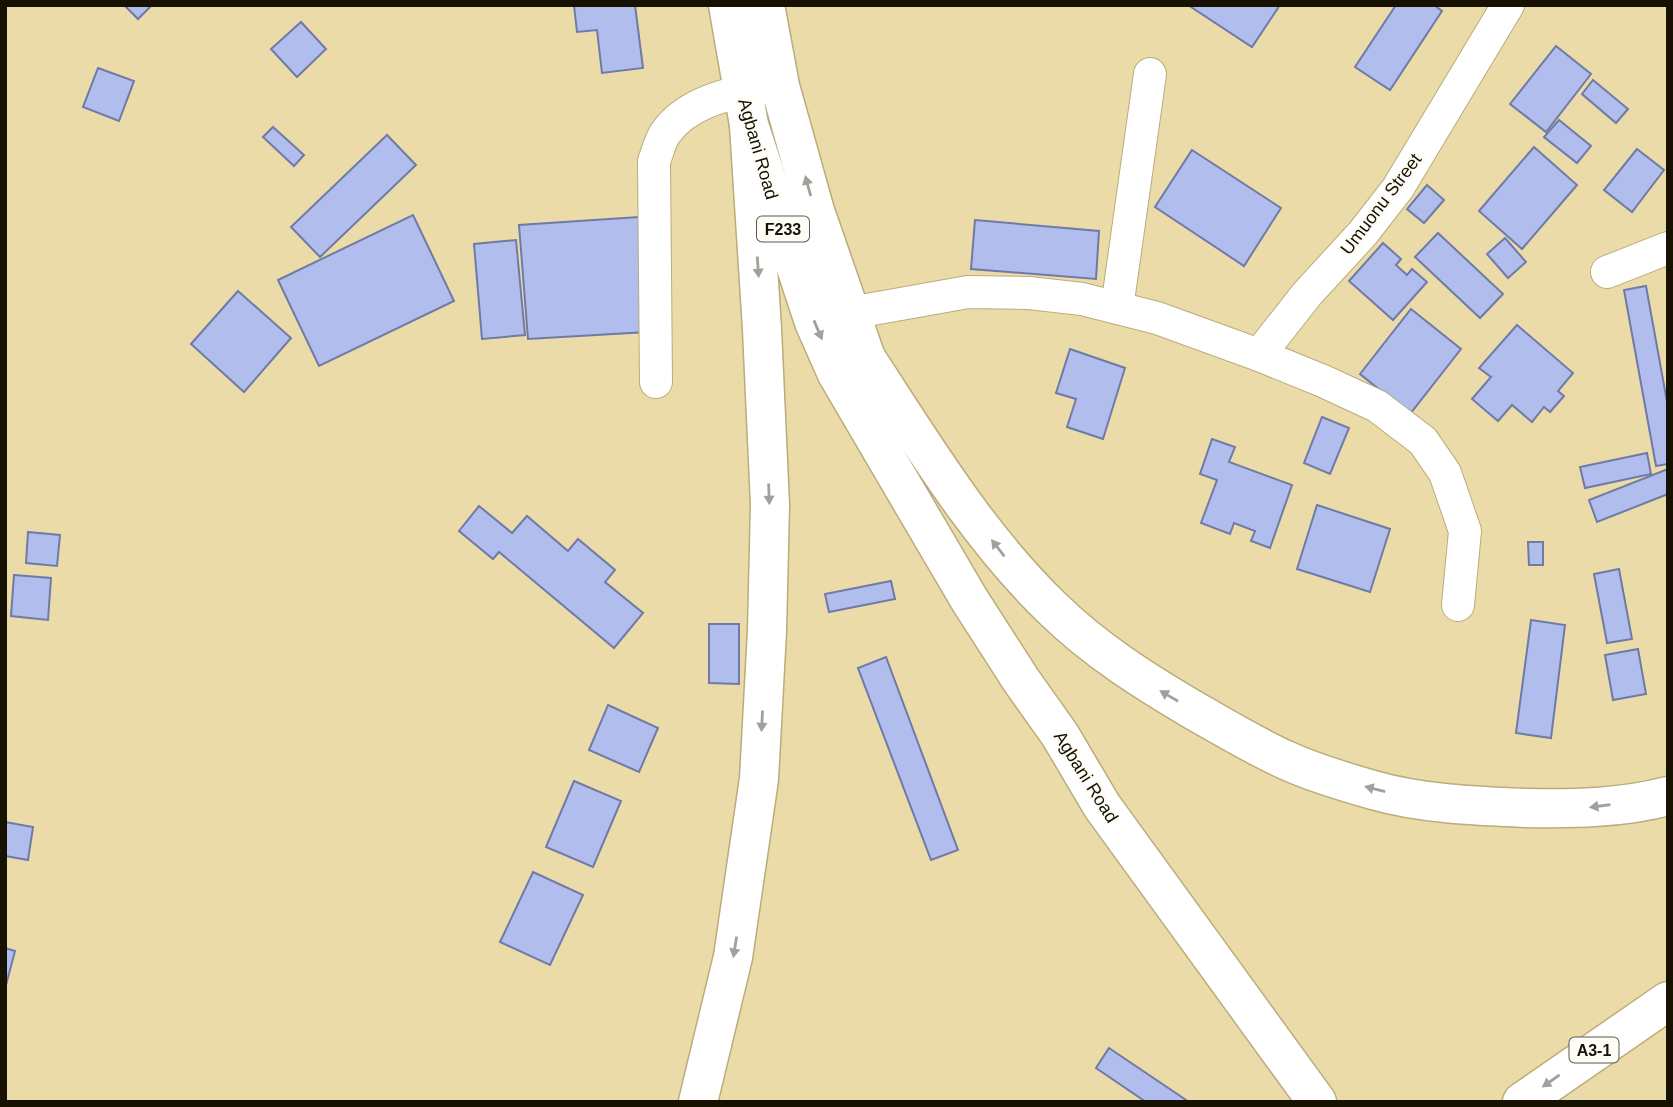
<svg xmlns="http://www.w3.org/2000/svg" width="1673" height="1107" viewBox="0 0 1673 1107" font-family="Arial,sans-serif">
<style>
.building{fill:#b1bded;stroke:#707aa6;stroke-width:2}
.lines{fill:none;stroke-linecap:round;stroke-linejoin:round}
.minor-casing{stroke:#baac7b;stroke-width:34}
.major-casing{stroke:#baac7b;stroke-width:41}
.highway-casing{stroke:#baac7b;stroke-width:41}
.minor{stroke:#fff;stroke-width:32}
.major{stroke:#fff;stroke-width:38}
.highway{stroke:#fff;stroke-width:38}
.oneway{fill:#a2a099}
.labels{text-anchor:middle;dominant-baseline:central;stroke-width:5;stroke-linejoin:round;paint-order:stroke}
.shield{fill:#fefcf7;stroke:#5c584b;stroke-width:2}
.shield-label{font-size:16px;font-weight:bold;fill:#161101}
.street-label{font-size:18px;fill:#161101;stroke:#fefcf7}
</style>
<rect width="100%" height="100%" fill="#eadba8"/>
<g class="building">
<polygon points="124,5 152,5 138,19"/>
<polygon points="574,5 635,5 643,68 602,73 597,30 577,32"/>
<polygon points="1188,5 1280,5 1252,47"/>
<polygon points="1396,5 1434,5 1442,11 1390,90 1355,67"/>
<polygon points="301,22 326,49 297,77 271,49"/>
<polygon points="1556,46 1591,74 1546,132 1510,104"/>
<polygon points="98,68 134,81 119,121 83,107"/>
<polygon points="1593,80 1628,109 1616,123 1582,94"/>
<polygon points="1559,120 1591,146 1577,163 1544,137"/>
<polygon points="273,127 304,155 294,166 263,137"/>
<polygon points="387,135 416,165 320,257 291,227"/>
<polygon points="1534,147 1577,185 1522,249 1479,211"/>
<polygon points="1637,149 1664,170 1632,212 1604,190"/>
<polygon points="1192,150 1281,208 1244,266 1155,207"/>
<polygon points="1427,185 1444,200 1424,223 1407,209"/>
<polygon points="413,215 454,301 319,366 278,280"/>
<polygon points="639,217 647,332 528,339 519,225"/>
<polygon points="975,220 1099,231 1096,279 971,269"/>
<polygon points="1438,233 1503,294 1480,318 1415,257"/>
<polygon points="1505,238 1526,262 1508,278 1487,254"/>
<polygon points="516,240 525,335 482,339 474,244"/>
<polygon points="1383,243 1401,259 1396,265 1407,275 1412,269 1427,282 1393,320 1349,281"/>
<polygon points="1646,286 1668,407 1668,464 1656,466 1624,290"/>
<polygon points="238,291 291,338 244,392 191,344"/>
<polygon points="1411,309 1461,349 1410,414 1360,374"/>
<polygon points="1517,325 1573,373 1558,391 1564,396 1550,412 1544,407 1532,422 1512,405 1498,421 1472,399 1491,377 1479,368"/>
<polygon points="1070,349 1125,368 1103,439 1067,427 1076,399 1056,393"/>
<polygon points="1322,417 1349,428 1330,474 1304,463"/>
<polygon points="1212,439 1235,447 1229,462 1292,485 1270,548 1251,541 1255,531 1234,523 1230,534 1201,523 1217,480 1200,474"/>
<polygon points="1647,453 1651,474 1585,488 1580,467"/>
<polygon points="1668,469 1668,494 1597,522 1589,500"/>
<polygon points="1317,505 1390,529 1370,592 1297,569"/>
<polygon points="479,506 512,533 527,516 568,551 578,539 615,570 605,582 643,613 614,648 499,552 493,559 459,531"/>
<polygon points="28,532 60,535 57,566 26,563"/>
<polygon points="1528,542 1543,542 1543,565 1529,565"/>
<polygon points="1619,569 1632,639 1607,643 1594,574"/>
<polygon points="14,575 51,578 48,620 11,616"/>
<polygon points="891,581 895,599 829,612 825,594"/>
<polygon points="1531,620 1565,625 1551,738 1516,733"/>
<polygon points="709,624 739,624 739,684 709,683"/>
<polygon points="1638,649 1646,694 1613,700 1605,655"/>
<polygon points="886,657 958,850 931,860 858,668"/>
<polygon points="608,705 658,728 639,772 589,750"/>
<polygon points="574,781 621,801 593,867 546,847"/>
<polygon points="5,822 33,827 28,860 5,856"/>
<polygon points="533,872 583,895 550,965 500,942"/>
<polygon points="5,948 15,951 5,989"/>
<polygon points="1109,1048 1189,1102 1146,1102 1096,1068"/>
</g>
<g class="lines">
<defs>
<g id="minor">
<polyline points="1607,272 1668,248"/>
<polyline points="1117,308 1150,74"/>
<polyline points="850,313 968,292 1029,293 1082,299 1157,318 1259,355 1323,381 1377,406 1423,441 1445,473 1465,531 1458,605"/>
<polyline points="1259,355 1307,294 1363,233 1398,188 1508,5"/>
<path d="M 656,382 L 654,161 C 658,152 660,139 667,131 C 689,102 731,92 766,88"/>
</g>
<g id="major">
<polyline points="728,5 749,125 814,322 837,374 969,599 1021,680 1060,735 1102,806 1317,1102"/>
<polyline points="765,5 780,86 815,211 866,358 870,393"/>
</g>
<g id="highway">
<path d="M 866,358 C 923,445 978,537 1053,609 C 1095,650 1144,681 1195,711 C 1225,728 1256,747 1288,761 C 1314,773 1345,782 1373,790 C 1422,804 1475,806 1526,808 C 1573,809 1622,808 1668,796"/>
<polyline points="698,1102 733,957 759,779 767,631 770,505 762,329 749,125"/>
<polyline points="1522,1102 1668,1001"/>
</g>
</defs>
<use href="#minor" class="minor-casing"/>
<use href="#major" class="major-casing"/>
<use href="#highway" class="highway-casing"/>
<use href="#minor" class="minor"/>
<use href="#major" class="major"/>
<use href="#highway" class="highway"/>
</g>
<defs><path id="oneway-solid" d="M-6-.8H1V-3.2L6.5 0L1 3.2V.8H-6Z" transform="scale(1.75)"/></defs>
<g class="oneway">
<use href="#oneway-solid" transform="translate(808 186) rotate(-105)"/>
<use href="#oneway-solid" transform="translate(758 267) rotate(86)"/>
<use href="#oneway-solid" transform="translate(818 330) rotate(67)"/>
<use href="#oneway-solid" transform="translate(769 494) rotate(88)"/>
<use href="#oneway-solid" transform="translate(998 548) rotate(-128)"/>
<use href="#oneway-solid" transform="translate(1169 696) rotate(-150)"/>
<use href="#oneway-solid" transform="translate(762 721) rotate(93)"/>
<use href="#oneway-solid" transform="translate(1375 789) rotate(-166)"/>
<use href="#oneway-solid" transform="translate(1600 806) rotate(172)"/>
<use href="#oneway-solid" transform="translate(735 947) rotate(99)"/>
<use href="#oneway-solid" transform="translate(1551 1081) rotate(145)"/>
</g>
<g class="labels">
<g class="shield">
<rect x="757" y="216.5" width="52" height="25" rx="5"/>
<rect x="1569.5" y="1037.5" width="49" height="25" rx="5"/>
</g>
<g class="shield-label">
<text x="783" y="229">F233</text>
<text x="1594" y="1050">A3-1</text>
</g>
<g class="street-label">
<text transform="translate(758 149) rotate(74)">Agbani Road</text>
<text transform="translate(1381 204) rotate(-53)">Umuonu Street</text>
<text transform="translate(1086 777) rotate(58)">Agbani Road</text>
</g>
</g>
<rect width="1673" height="1107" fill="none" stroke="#161101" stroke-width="14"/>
</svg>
